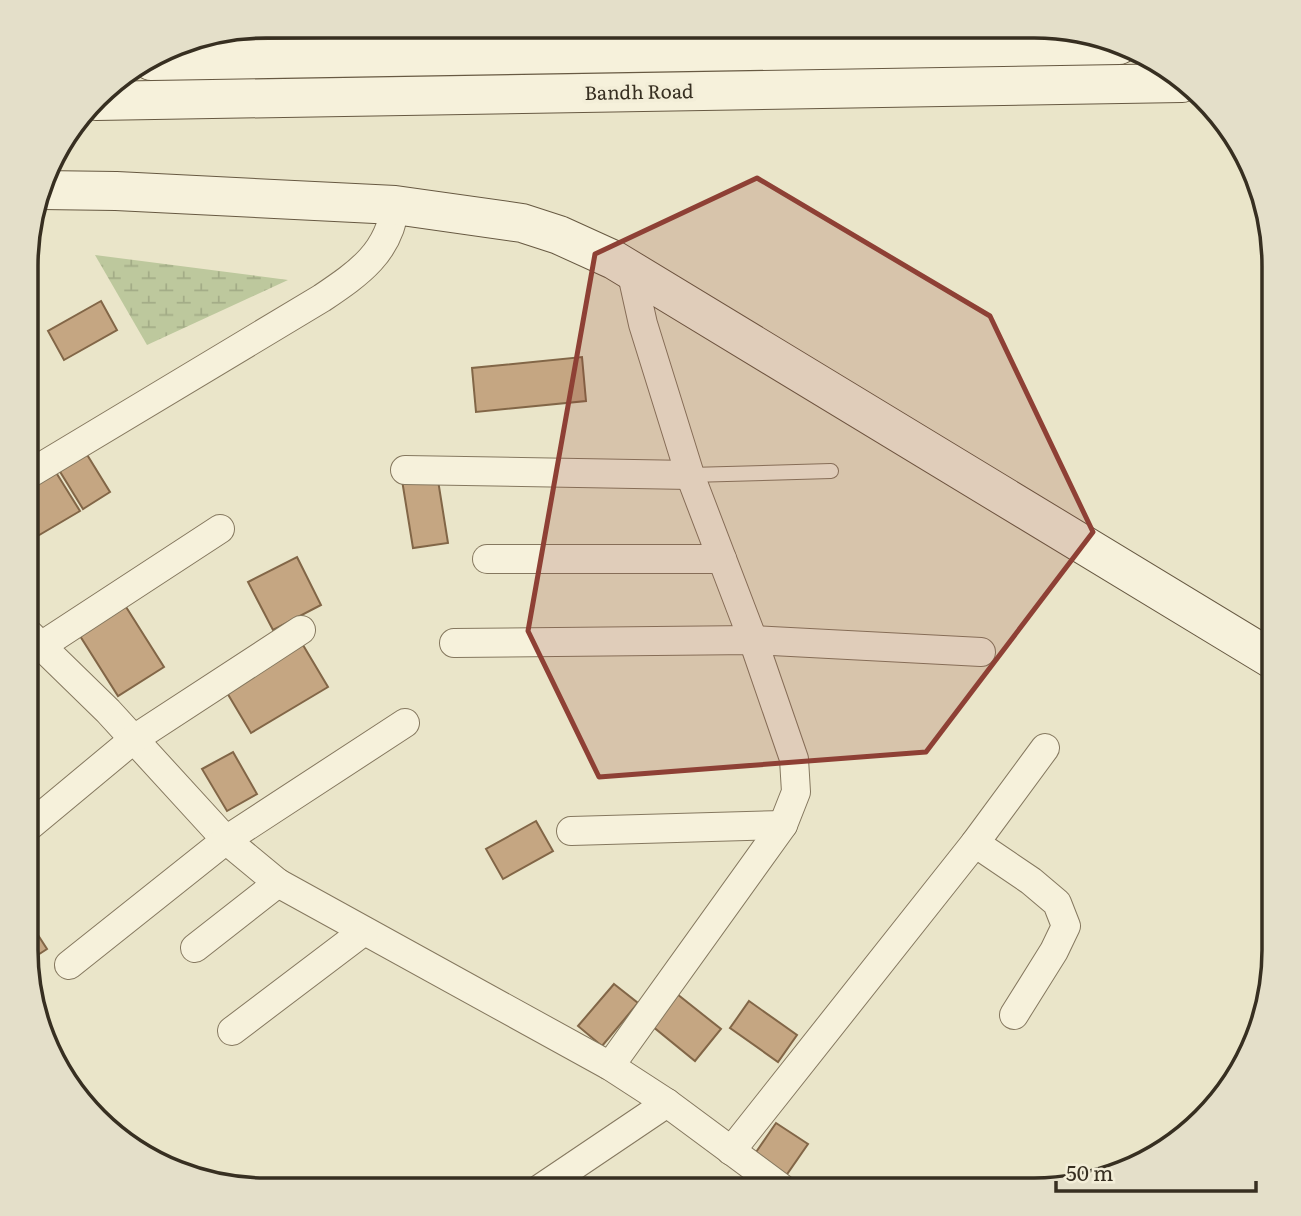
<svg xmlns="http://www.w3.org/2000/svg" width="1301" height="1216" viewBox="0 0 1301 1216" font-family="Literata,serif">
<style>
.wetland{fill:url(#wetland-marsh)}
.building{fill:#c5a682;stroke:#826647;stroke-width:2}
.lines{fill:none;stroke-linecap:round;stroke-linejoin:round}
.lane-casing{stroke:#85785f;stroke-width:16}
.street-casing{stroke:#85785f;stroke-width:30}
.secondary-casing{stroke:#675942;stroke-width:40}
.lane{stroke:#f6f1db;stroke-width:14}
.street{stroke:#f6f1db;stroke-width:28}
.secondary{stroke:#f6f1db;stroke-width:38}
.marked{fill:#8e4035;fill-opacity:0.2;stroke:#8e4035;stroke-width:5;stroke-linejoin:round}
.labels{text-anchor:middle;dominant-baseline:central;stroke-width:7;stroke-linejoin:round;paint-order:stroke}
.street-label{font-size:19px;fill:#372f21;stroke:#f3eed8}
.rim{fill:none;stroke:#372f21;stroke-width:3.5}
</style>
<defs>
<pattern id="wetland-marsh" width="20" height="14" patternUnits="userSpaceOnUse" patternTransform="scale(1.75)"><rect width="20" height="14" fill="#bdc89d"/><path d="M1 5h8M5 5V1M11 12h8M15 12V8" fill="none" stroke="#a3ac87"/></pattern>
</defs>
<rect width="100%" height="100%" fill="#eae5c9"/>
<polygon class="wetland" points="95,255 288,280 147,345"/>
<g class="building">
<polygon points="101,301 117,330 64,360 48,331"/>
<polygon points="582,357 586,401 476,412 472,368"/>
<polygon points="86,453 110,492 83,509 59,470"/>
<polygon points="52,466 80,511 29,541 29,480"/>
<polygon points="437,474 448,543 413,548 402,480"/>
<polygon points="297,557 321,605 273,630 248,582"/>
<polygon points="121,599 164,667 118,696 75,628"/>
<polygon points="300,640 328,687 251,733 223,686"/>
<polygon points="233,752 257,794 227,811 202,769"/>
<polygon points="536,821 553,851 503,879 486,849"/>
<polygon points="27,918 47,949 27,962"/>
<polygon points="614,984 638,1003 602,1046 578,1026"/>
<polygon points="672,990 721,1029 695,1061 646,1021"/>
<polygon points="749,1001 797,1035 778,1062 730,1028"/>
<polygon points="776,1123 808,1144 783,1180 752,1158"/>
</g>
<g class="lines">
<defs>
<polyline id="lane" points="690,475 831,471"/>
<g id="street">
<polyline points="405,470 690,475"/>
<path d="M 29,474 L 322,298 C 359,273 390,252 395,205"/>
<polyline points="487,559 722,559"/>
<polyline points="29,634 108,711 226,840 278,883 610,1066 667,1103 783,1189"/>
<polyline points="454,643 753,640 981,652"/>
<polyline points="41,646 220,529"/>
<polyline points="27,828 134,739 301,630"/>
<polyline points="571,831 783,825"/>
<polyline points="975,843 1031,881 1057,903 1066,926 1054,951 1014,1015"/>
<polyline points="195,948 278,883"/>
<polyline points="69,965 226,840 405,723"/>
<polyline points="232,1031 364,931"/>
<polyline points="610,1066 783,825 796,792 794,759 753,640 690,475 643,324 631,270"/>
<polyline points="731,1151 975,843 1045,748"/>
<polyline points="538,1190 667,1103"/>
</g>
<g id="secondary">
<polyline points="151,61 1119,45"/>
<polyline points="96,101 1182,83"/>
<polyline points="42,190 116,191 395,205 522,223 559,235 614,260 1275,661"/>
</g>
</defs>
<use href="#lane" class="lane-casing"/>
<use href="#street" class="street-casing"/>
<use href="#secondary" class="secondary-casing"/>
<use href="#lane" class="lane"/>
<use href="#street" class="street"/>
<use href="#secondary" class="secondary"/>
</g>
<path class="marked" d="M 757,178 L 990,316 L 1093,532 L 926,752 L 599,777 L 528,631 L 595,254 Z"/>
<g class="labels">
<g class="street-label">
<text transform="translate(639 91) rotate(-1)">Bandh Road</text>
</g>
</g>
<path d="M0 0H1301V1216H0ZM266 38H1034A228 228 0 0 1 1262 266V950A228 228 0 0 1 1034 1178H266A228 228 0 0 1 38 950V266A228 228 0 0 1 266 38Z" fill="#e4dfc9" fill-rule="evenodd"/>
<path class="rim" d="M266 38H1034A228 228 0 0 1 1262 266V950A228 228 0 0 1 1034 1178H266A228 228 0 0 1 38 950V266A228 228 0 0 1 266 38Z"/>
<path d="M1056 1181v10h200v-10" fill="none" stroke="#372f21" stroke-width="3.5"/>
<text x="1066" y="1181" font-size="21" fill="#372f21" stroke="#f3eed8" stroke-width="5" paint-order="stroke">50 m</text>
</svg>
